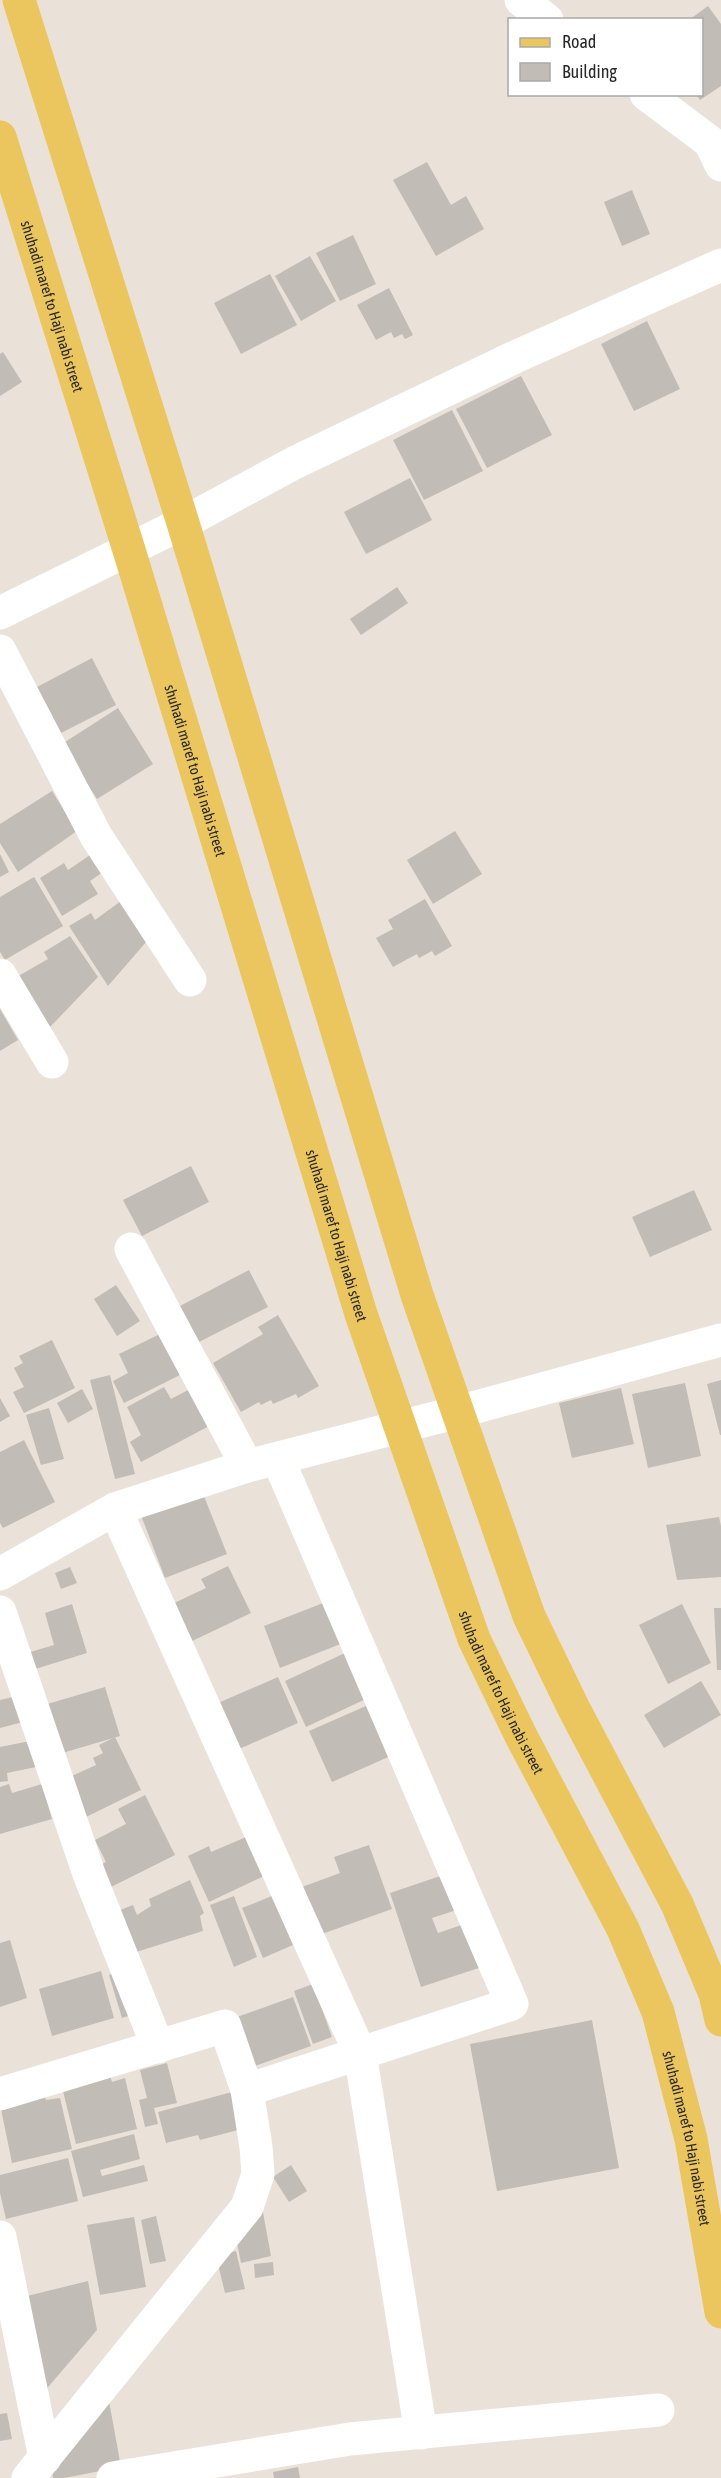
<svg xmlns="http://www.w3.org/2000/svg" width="721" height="2478" viewBox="0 0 721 2478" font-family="'Asap Condensed',sans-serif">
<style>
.building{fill:#c2bcb6}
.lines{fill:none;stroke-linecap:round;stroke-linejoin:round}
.minor{stroke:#fff;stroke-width:33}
.major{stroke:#ebc55d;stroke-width:33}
.labels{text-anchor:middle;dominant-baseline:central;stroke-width:4.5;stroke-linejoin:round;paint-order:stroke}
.street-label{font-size:15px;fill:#282828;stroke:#fff}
</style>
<rect width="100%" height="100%" fill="#eae2d9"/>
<g class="building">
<polygon points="708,6 721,24 721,86 700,100 696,94 702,94 702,20 689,20"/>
<polygon points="427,162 451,205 466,196 484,229 436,256 393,180"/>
<polygon points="632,190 650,234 622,246 604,202"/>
<polygon points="353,235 376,284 340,301 316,253"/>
<polygon points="310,256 336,301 301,321 275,276"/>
<polygon points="270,274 297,325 241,354 214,303"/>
<polygon points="389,288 413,335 405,339 402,334 394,338 391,332 376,340 357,305"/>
<polygon points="647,321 680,389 634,411 601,344"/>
<polygon points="3,352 22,382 0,396 0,354"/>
<polygon points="521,376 552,435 487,468 456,409"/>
<polygon points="452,410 483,471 424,500 393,440"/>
<polygon points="410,478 432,520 366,554 344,512"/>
<polygon points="397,587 408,603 361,635 350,619"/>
<polygon points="92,658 116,705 61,733 37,687"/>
<polygon points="118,708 153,764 97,799 62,744"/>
<polygon points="52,791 77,831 18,872 0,843 0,824"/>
<polygon points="455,831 482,874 433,904 407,860"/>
<polygon points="93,853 103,872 90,881 98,894 62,916 40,878 64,863 68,870"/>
<polygon points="0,854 9,872 0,877"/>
<polygon points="34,877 63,926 5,960 0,952 0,897"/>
<polygon points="125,898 147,941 108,986 69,926 91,913 95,920"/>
<polygon points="425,899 452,946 435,956 432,951 419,958 417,954 393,967 376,938 393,929 388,920"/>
<polygon points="70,936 98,977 50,1027 15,978 48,959 44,952"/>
<polygon points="0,1009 18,1040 0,1051"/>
<polygon points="191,1166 209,1202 142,1236 123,1200"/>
<polygon points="694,1190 712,1230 650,1257 632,1217"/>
<polygon points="249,1270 268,1307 197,1343 178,1307"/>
<polygon points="116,1285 140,1321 117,1336 94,1299"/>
<polygon points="278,1315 319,1386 298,1398 296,1394 273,1404 271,1400 261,1405 259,1402 241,1412 213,1363 263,1334 258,1327"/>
<polygon points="164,1332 184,1373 124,1403 113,1381 128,1373 119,1354"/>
<polygon points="52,1340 75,1388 24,1413 13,1392 24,1387 14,1368 23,1363 19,1356"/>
<polygon points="110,1375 135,1474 115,1479 90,1380"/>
<polygon points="721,1380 721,1435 720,1435 707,1384"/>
<polygon points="685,1383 701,1456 648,1468 632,1394"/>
<polygon points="164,1387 171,1399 190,1389 215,1423 141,1462 130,1442 141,1435 127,1407"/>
<polygon points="621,1388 634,1444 572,1458 559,1403"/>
<polygon points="82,1389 93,1409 68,1423 57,1403"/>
<polygon points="0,1398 10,1416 0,1422"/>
<polygon points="49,1408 64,1459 41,1465 26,1415"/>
<polygon points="24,1440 55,1502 3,1528 0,1523 0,1452"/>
<polygon points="200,1486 227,1554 165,1578 139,1510"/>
<polygon points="719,1517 721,1526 721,1577 677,1580 666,1525"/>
<polygon points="228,1566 251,1613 188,1643 170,1605 206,1588 201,1579"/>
<polygon points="70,1567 77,1583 61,1589 55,1573"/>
<polygon points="336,1598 353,1639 280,1668 264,1626"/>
<polygon points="72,1604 87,1653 32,1670 27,1653 54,1645 45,1613"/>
<polygon points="682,1604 711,1663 668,1684 639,1625"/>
<polygon points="714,1608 721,1608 721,1670 717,1670"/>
<polygon points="347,1652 368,1698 306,1727 285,1681"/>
<polygon points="278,1677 298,1723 239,1749 218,1703"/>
<polygon points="701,1681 721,1715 664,1748 644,1715"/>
<polygon points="105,1687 120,1736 59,1754 44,1705"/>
<polygon points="17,1696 23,1722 0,1728 0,1700"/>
<polygon points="366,1706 375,1725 402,1751 332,1782 309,1731"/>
<polygon points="115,1737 141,1790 84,1818 65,1779 96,1765 93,1758 103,1753 99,1745"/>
<polygon points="30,1741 36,1767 7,1773 8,1781 0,1782 0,1747"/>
<polygon points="9,1784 12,1793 42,1784 52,1819 0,1834 0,1787"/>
<polygon points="145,1795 175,1855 107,1889 96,1867 106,1862 95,1840 126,1824 118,1809"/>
<polygon points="246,1837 266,1875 209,1902 188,1856 209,1846 211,1852"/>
<polygon points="369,1845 392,1909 319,1935 302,1887 340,1873 334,1857"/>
<polygon points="458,1870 469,1906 432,1918 438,1933 476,1920 491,1964 421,1987 390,1893"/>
<polygon points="190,1880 204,1913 200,1916 203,1931 133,1953 120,1910 133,1905 137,1915 151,1906 149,1899"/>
<polygon points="234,1896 257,1957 234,1967 210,1905"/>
<polygon points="272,1896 293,1945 263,1958 242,1908"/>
<polygon points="10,1940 27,1998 0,2007 0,1943"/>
<polygon points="123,1970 135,2014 122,2018 109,1975"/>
<polygon points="101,1971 114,2018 52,2036 39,1989"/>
<polygon points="313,1984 332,2037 313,2044 294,1991"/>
<polygon points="293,1997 311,2046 255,2066 237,2017"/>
<polygon points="592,2020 619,2168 497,2191 470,2044"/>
<polygon points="167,2063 177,2103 154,2108 158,2124 145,2127 139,2100 147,2098 140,2070"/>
<polygon points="110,2075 112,2082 125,2078 137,2129 76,2144 62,2087"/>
<polygon points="232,2092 242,2129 200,2140 198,2135 166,2143 158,2112"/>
<polygon points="44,2094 46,2100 60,2098 72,2149 12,2163 0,2104"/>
<polygon points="134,2134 140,2159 100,2170 102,2176 144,2165 148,2181 83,2197 71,2151"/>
<polygon points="68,2158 78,2201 6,2219 0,2193 0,2175"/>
<polygon points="291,2165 307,2191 289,2202 273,2177"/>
<polygon points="262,2207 271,2256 241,2263 235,2233"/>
<polygon points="156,2216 166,2261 150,2264 141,2220"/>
<polygon points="134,2217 146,2287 100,2295 87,2225"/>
<polygon points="236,2251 245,2289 225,2293 216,2256"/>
<polygon points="273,2262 274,2275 255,2278 254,2264"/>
<polygon points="88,2281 97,2330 43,2393 23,2297"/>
<polygon points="109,2401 121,2467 64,2478 53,2478 52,2471"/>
<polygon points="7,2413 12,2439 0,2441 0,2414"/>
<polygon points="298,2467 300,2478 274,2478 273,2472"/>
</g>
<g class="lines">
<g class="minor">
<polyline points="521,0 547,20"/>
<polyline points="646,94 710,142 721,165"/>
<polyline points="0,613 183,523 294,463 515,357 721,265"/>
<polyline points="0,651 96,836 190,980"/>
<polyline points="0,975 52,1062"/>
<polyline points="131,1249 247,1466"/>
<polyline points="115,1509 360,2053 421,2433"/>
<polyline points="0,1574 115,1509 247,1466 458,1412 721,1340"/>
<polyline points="0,1612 89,1874 158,2047"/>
<polyline points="247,2090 512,2004 278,1459"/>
<polyline points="0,2094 225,2026 247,2090 256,2147 258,2174 247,2207 28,2478"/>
<polyline points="0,2237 45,2458"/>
<polyline points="113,2478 350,2439 658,2410"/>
</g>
<g class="major">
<polyline points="19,0 183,523 417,1295 529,1616 574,1709 677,1904 715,1994 721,2020"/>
<path id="s1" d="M 0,137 L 129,550 L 361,1314 L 474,1639 L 521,1736 L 623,1929 L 658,2012 L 691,2139 L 721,2312"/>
</g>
</g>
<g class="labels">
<g class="street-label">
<text stroke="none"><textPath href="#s1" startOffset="177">shuhadi maref to Haji nabi street</textPath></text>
<text stroke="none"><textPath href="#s1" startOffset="663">shuhadi maref to Haji nabi street</textPath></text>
<text stroke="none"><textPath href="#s1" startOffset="1149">shuhadi maref to Haji nabi street</textPath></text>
<text stroke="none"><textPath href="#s1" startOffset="1635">shuhadi maref to Haji nabi street</textPath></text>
<text stroke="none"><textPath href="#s1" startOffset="2121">shuhadi maref to Haji nabi street</textPath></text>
</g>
</g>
<rect x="508" y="18" width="195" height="78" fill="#ffffff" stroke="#a9a9a9" stroke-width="1.5"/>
<rect x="520" y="38" width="30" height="9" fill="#ebc55d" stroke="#a9a9a9" stroke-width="1.5"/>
<text x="562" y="48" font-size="18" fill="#282828">Road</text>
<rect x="520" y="63" width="30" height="18" fill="#c2bcb6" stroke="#a9a9a9" stroke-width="1.5"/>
<text x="562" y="78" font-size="18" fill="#282828">Building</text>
</svg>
